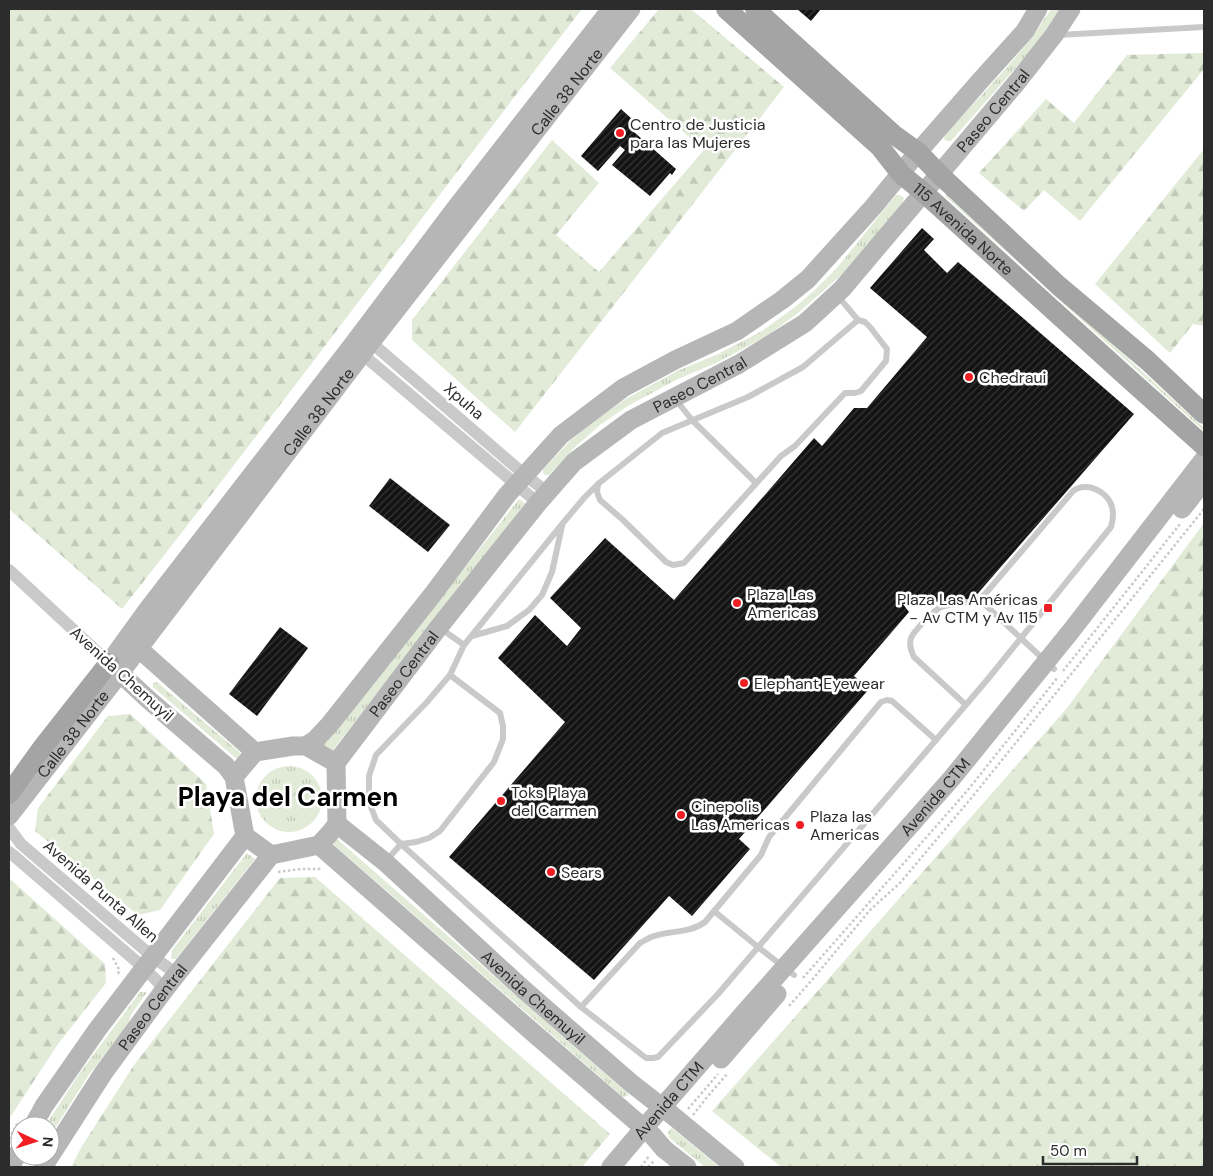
<svg xmlns="http://www.w3.org/2000/svg" width="1213" height="1176" viewBox="0 0 1213 1176" font-family="'DM Sans',sans-serif">
<style>
.grass{fill:url(#grass-tufts)}
.forest{fill:url(#forest-firs)}
.building{fill:url(#building-hatch)}
.lines{fill:none;stroke-linecap:round;stroke-linejoin:round}
.path{stroke:#c9c9c9;stroke-width:2.5;stroke-dasharray:2.5 2.5;stroke-linecap:butt}
.service{stroke:#c9c9c9;stroke-width:6}
.minor{stroke:#c9c9c9;stroke-width:12}
.secondary{stroke:#b6b6b6;stroke-width:19}
.primary{stroke:#a4a4a4;stroke-width:20}
.poi-dot{fill:#f11f23;stroke:#fff;stroke-width:2}
.labels{text-anchor:middle;dominant-baseline:central;stroke-width:5;stroke-linejoin:round;paint-order:stroke}
.street-label{font-size:16px;fill:#2c2c2c;stroke:#fff}
.poi-label{font-size:16px;fill:#2c2c2c;stroke:#fff;text-anchor:start}
.town-label{font-size:26px;font-weight:bold;fill:#000;stroke:#fff}
</style>
<defs>
<pattern id="grass-tufts" width="24" height="20" patternUnits="userSpaceOnUse" patternTransform="scale(1.25)"><rect width="24" height="20" fill="#e1ebd7"/><path d="M3 7l-1-3M5 7V3M7 7l1-3M15 17l-1-3M17 17v-4M19 17l1-3" fill="none" stroke="#c1cab9"/></pattern>
<pattern id="forest-firs" width="22" height="20" patternUnits="userSpaceOnUse" patternTransform="scale(1.25)"><rect width="22" height="20" fill="#e1ebd7"/><path d="M5 1l3.5 6h-7zM16 11l3.5 6h-7z" fill="#c1cab9"/></pattern>
<pattern id="building-hatch" width="6" height="6" patternUnits="userSpaceOnUse" patternTransform="scale(1.25)"><rect width="6" height="6" fill="#131313"/><path d="M-1 1l2-2M0 6l6-6M5 7l2-2" fill="none" stroke="#363636"/></pattern>
</defs>
<rect width="100%" height="100%" fill="#fff"/>
<g class="grass">
<path d="M 1051,9 L 1060,9 L 1036,45 L 958,133 L 951,141 L 947,141 L 944,139 L 946,133 C 983,93 1022,55 1051,9 Z"/>
<polygon points="947,193 1204,428 1204,431 945,196"/>
<polygon points="896,195 900,195 904,198 902,204 876,236 840,276 797,314 765,337 716,363 678,379 626,407 600,425 575,447 549,475 545,475 543,473 543,469 546,466 571,440 597,419 624,400 677,371 716,355 762,331 795,307 814,291 836,269"/>
<polygon points="519,499 526,504 332,751 323,745 339,727"/>
<polygon points="157,682 243,755 238,760 153,687 153,683"/>
<circle cx="289" cy="799" r="33"/>
<polygon points="337,839 625,1091 628,1093 628,1096 623,1097 333,844 334,841"/>
<polygon points="247,853 255,859 176,959 171,959 172,950"/>
<polygon points="140,992 147,992 131,1015 128,1024 88,1076 50,1136 50,1126 45,1126 79,1074"/>
<polygon points="672,1128 678,1133 719,1167 705,1167 672,1140 669,1137 668,1132"/>
</g>
<g class="forest">
<path d="M 9,9 L 582,9 C 428,208 278,411 122,609 L 9,509 Z"/>
<polygon points="659,9 691,9 784,87 515,432 412,340 412,320 552,140 599,183 556,235 599,272 704,150 610,68"/>
<polygon points="1204,53 1204,69 1080,221 1044,190 1024,211 979,173 1046,99 1074,123 1127,55"/>
<polygon points="1204,149 1204,326 1193,324 1170,353 1095,284"/>
<polygon points="1204,523 1204,1167 781,1167 712,1111 1067,708"/>
<polygon points="130,714 206,784 214,834 160,910 138,915 35,831 38,808 108,716"/>
<polygon points="315,877 610,1134 582,1167 71,1167 82,1146 134,1065 280,878"/>
<polygon points="9,878 105,964 106,983 58,1044 9,1119"/>
</g>
<g class="building">
<polygon points="797,9 821,9 811,21"/>
<polygon points="621,109 633,120 634,132 676,169 672,175 670,173 650,196 612,165 625,150 620,146 598,171 581,156"/>
<polygon points="922,228 934,239 924,250 947,273 958,262 1134,414 973,599 903,604 909,612 854,676 869,689 739,839 750,849 692,916 669,896 594,980 449,857 565,722 498,658 535,615 567,646 581,628 550,598 605,538 674,600 814,438 822,446 854,408 867,408 927,337 870,288"/>
<polygon points="390,478 450,525 428,552 369,506"/>
<polygon points="280,627 308,648 257,716 229,694"/>
</g>
<g class="lines">
<g class="path">
<polyline points="1063,671 1180,524"/>
<polyline points="278,872 301,869 323,869"/>
<polyline points="113,958 119,969 118,976"/>
<polyline points="803,978 967,791 1058,677"/>
<polyline points="789,1006 812,980 870,910 900,883 973,796 1204,509"/>
<polyline points="688,1109 718,1074"/>
<polyline points="693,1115 708,1096 728,1073"/>
<polyline points="9,1139 18,1122"/>
<polyline points="641,1167 649,1156"/>
<polyline points="648,1167 654,1161"/>
</g>
<g class="service">
<polyline points="1058,35 1204,27"/>
<polyline points="837,295 858,320 865,322 870,327 887,349 886,361 861,391 855,393 845,393 795,446 781,456 684,563 673,565 666,562 623,520 600,500 597,492 598,484 662,433 748,397 803,367 858,320"/>
<polyline points="676,400 692,420 756,483"/>
<polyline points="980,600 1054,669"/>
<polyline points="440,628 464,645"/>
<polyline points="472,636 507,626 529,610 542,595 552,572 562,526"/>
<polyline points="450,675 464,645 563,523 584,498 598,484"/>
<path d="M 386,861 L 401,844 L 416,842 L 429,838 L 440,831 L 494,762 L 503,739 L 503,726 L 500,713 L 450,675 L 427,702 L 376,755 L 369,776 L 369,794 L 371,807 L 376,820 L 401,844 L 581,1007 L 646,1058 L 653,1058 L 658,1057 L 718,994 L 736,973 L 936,740 L 987,680 L 1111,527 C 1113,520 1114,514 1112,507 C 1109,495 1095,486 1084,487 C 1080,487 1076,489 1073,491 L 980,600 C 967,603 953,603 941,607 C 934,610 914,631 911,638 C 909,644 911,651 914,657 L 966,705"/>
<polyline points="714,911 758,947 794,975"/>
<path d="M 581,1007 L 640,943 C 644,941 647,939 651,937 C 669,930 689,934 705,922 L 761,855 L 769,837 L 881,702 L 887,700 L 892,701 L 936,740"/>
</g>
<g class="minor">
<polyline points="366,338 525,475 547,492"/>
<polyline points="355,349 362,354 538,503"/>
<polyline points="9,570 109,663"/>
<polyline points="9,828 21,844 153,957 177,974"/>
<polyline points="9,852 13,855 144,968 165,989"/>
</g>
<g class="secondary">
<polyline points="1182,509 1204,481"/>
<polyline points="129,640 255,752"/>
<polyline points="306,746 315,740 330,724 433,594 507,495 561,435 623,388 675,360 737,331 782,300 808,279 874,206 918,152 980,81 1025,31 1038,9"/>
<polyline points="336,763 337,824 330,833 319,845 271,855 245,836 234,777 226,766 149,700 109,663 148,609 351,347 455,209 611,9"/>
<path id="s1" d="M 336,763 L 439,627 L 538,503 L 574,462 L 631,420 L 739,364 L 805,323 L 842,289 L 1018,81 L 1054,35 L 1071,9"/>
<polyline points="234,777 255,752 293,746 306,746 336,763"/>
<path id="s2" d="M 9,816 L 120,673 L 371,342 L 631,9"/>
<path id="s3" d="M 337,824 L 385,862 L 523,989 L 631,1083 L 672,1115 L 735,1167"/>
<polyline points="319,845 537,1036 653,1136 664,1149 687,1167"/>
<polyline points="721,1059 777,994"/>
<polyline points="33,1126 44,1106 97,1030 245,836"/>
<polyline points="10,1167 20,1150"/>
<path id="s4" d="M 43,1167 L 104,1072 L 165,989 L 271,855"/>
<path id="s5" d="M 611,1167 L 644,1128 L 745,1012 L 952,778 L 1071,631 L 1204,459"/>
</g>
<g class="primary">
<path id="s6" d="M 726,9 L 880,147 L 901,174 L 923,192 L 1128,378 L 1204,446"/>
<polyline points="755,9 893,134 918,152 939,174 1059,286 1148,361 1204,414"/>
<polyline points="9,794 42,748 109,663"/>
</g>
</g>
<g class="poi-dot">
<circle cx="620" cy="133" r="5"/>
<circle cx="969" cy="377" r="5"/>
<circle cx="737" cy="603" r="5"/>
<rect x="1043" y="603" width="10" height="10" rx="2.5"/>
<circle cx="744" cy="683" r="5"/>
<circle cx="501" cy="801" r="5"/>
<circle cx="681" cy="815" r="5"/>
<circle cx="800" cy="825" r="5"/>
<circle cx="551" cy="872" r="5"/>
</g>
<g class="labels">
<g class="street-label">
<text stroke="none"><textPath href="#s2" startOffset="914">Calle 38 Norte</textPath></text>
<text stroke="none"><textPath href="#s1" startOffset="938">Paseo Central</textPath></text>
<text stroke="none"><textPath href="#s6" startOffset="324">115 Avenida Norte</textPath></text>
<text stroke="none"><textPath href="#s1" startOffset="532">Paseo Central</textPath></text>
<text transform="translate(464 401) rotate(41)">Xpuha</text>
<text stroke="none"><textPath href="#s2" startOffset="509">Calle 38 Norte</textPath></text>
<text stroke="none"><textPath href="#s1" startOffset="112">Paseo Central</textPath></text>
<text transform="translate(122 674) rotate(42)">Avenida Chemuyil</text>
<text stroke="none"><textPath href="#s2" startOffset="104">Calle 38 Norte</textPath></text>
<text stroke="none"><textPath href="#s5" startOffset="492">Avenida CTM</textPath></text>
<text transform="translate(101 891) rotate(41)">Avenida Punta Allen</text>
<text stroke="none"><textPath href="#s3" startOffset="262">Avenida Chemuyil</textPath></text>
<text stroke="none"><textPath href="#s4" startOffset="194">Paseo Central</textPath></text>
<text stroke="none"><textPath href="#s5" startOffset="88">Avenida CTM</textPath></text>
</g>
<g class="poi-label">
<text x="630" y="124">Centro de Justicia<tspan x="630" dy="18">para las Mujeres</tspan></text>
<text x="979" y="377">Chedraui</text>
<text x="747" y="594">Plaza Las<tspan x="747" dy="18">Americas</tspan></text>
<text x="1038" y="599" text-anchor="end">Plaza Las Américas<tspan x="1038" dy="18">- Av CTM y Av 115</tspan></text>
<text x="754" y="683">Elephant Eyewear</text>
<text x="511" y="792">Toks Playa<tspan x="511" dy="18">del Carmen</tspan></text>
<text x="691" y="806">Cinepolis<tspan x="691" dy="18">Las Americas</tspan></text>
<text x="810" y="816">Plaza las<tspan x="810" dy="18">Americas</tspan></text>
<text x="561" y="872">Sears</text>
</g>
<g class="town-label">
<text x="288" y="797">Playa del Carmen</text>
</g>
</g>
<rect width="1213" height="1176" fill="none" stroke="#2c2c2c" stroke-width="20"/>
<g transform="translate(35 1141) rotate(94)"><circle r="24" fill="#ffffff" stroke="#ababab"/>
<path d="M0-4L9 19L0 12L-9 19Z" fill="#f11f23"/>
<text y="-8" font-size="14" font-weight="bold" text-anchor="middle" fill="#2c2c2c">N</text>
</g>
<path d="M1043 1156v8h94v-8" fill="none" stroke="#2c2c2c" stroke-width="2.5"/>
<text x="1050" y="1156" font-size="15" fill="#2c2c2c" stroke="#ffffff" stroke-width="4" paint-order="stroke">50 m</text>
</svg>
